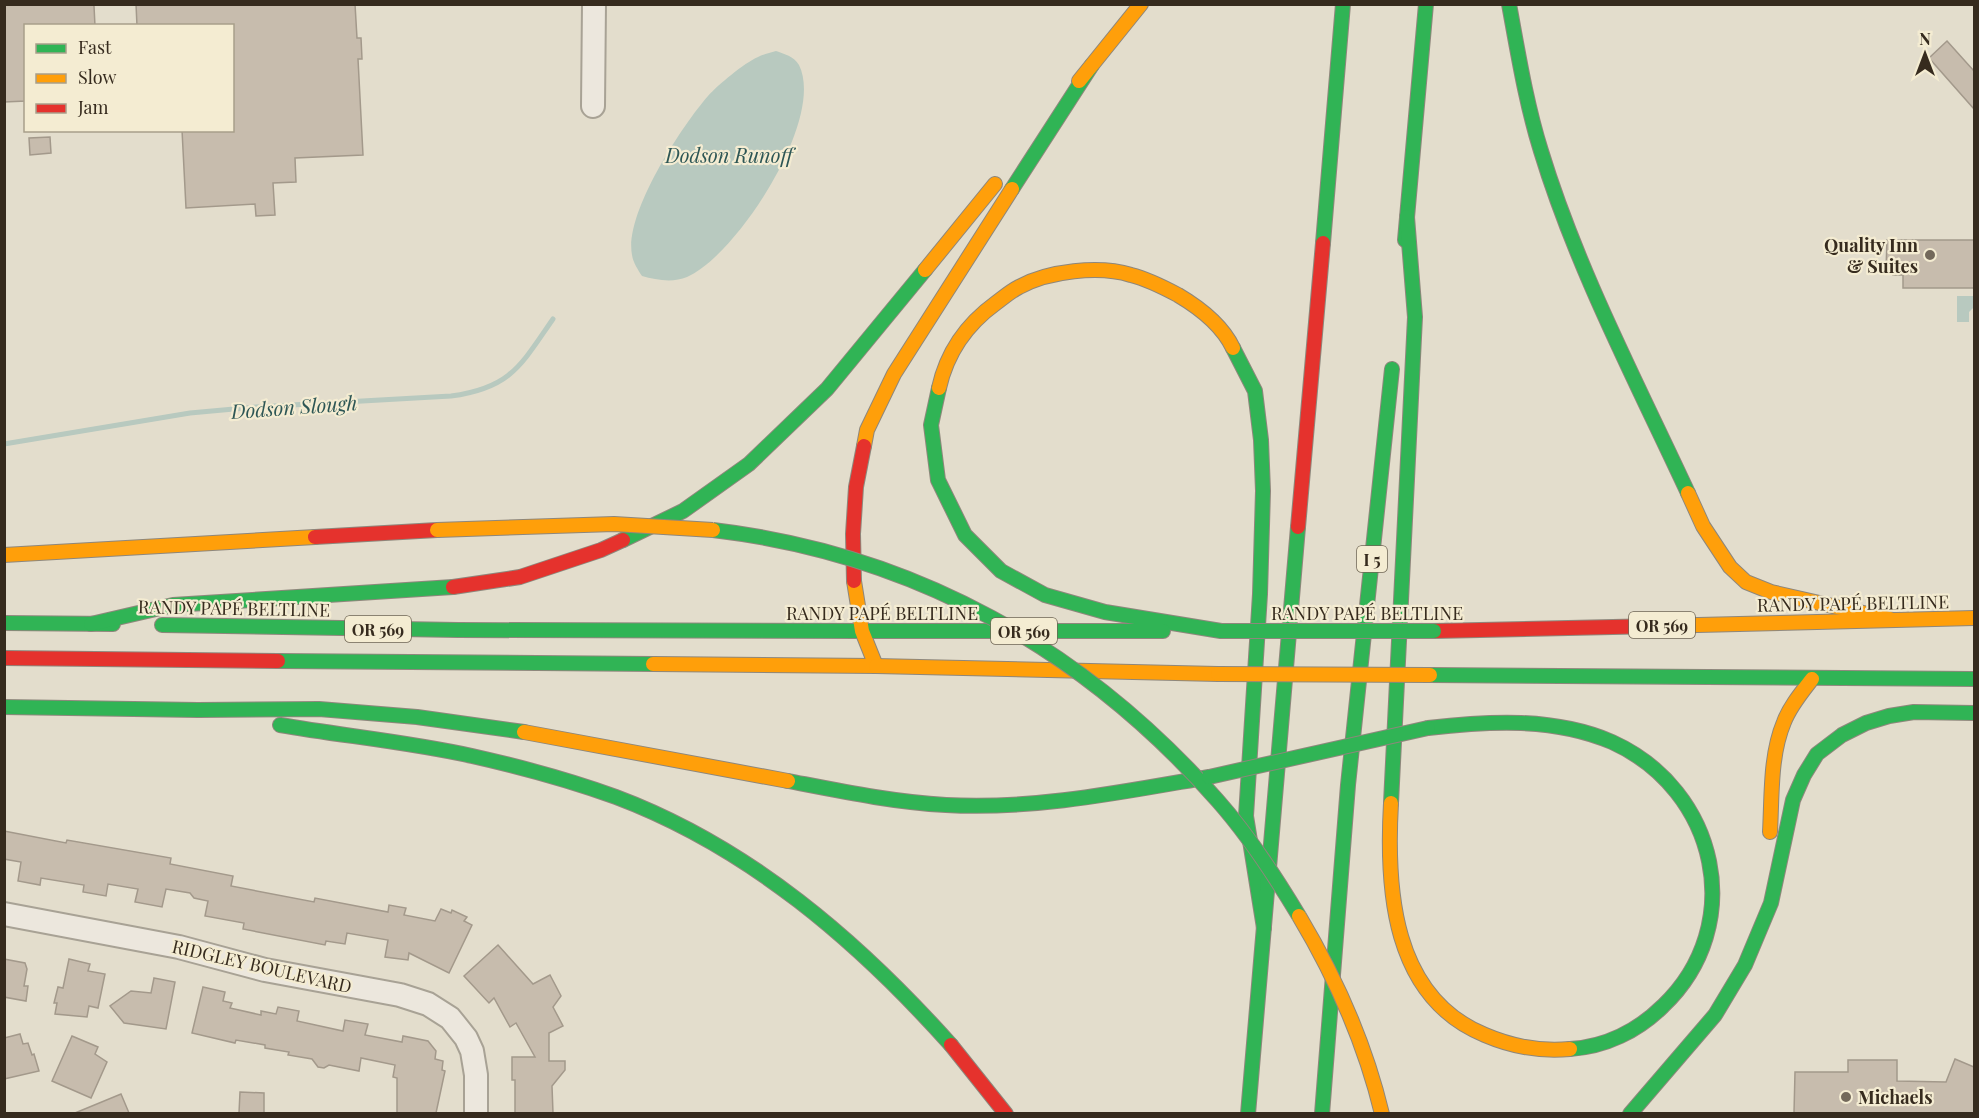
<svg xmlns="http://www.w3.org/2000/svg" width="1979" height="1118" viewBox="0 0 1979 1118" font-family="'Playfair Display',serif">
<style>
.water{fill:#b8c9bf}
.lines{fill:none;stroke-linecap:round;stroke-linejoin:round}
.stream{stroke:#b8c9bf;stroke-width:5}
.building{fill:#c7bcad;stroke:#a3998b;stroke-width:1.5}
.street-casing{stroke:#a8a295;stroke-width:26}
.fast-casing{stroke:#8e877c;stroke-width:16}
.slow-casing{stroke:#8e877c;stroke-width:16}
.jam-casing{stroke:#8e877c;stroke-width:16}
.street{stroke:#ece7dd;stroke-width:22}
.fast{stroke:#30b455;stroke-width:14}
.slow{stroke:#ff9f0a;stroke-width:14}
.jam{stroke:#e5322d;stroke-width:14}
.fast-bridge-casing{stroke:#8e877c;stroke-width:16;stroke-linecap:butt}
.slow-bridge-casing{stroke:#8e877c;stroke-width:16;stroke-linecap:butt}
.fast-bridge{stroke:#30b455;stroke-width:14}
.slow-bridge{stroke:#ff9f0a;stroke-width:14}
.poi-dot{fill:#73695b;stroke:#f4ecd2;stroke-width:2}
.labels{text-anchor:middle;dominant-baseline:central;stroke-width:4.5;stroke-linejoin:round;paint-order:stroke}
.shield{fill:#f4ecd2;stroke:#6f6554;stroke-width:1.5}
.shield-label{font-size:16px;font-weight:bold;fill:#362b1e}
.poi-label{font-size:18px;font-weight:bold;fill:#362b1e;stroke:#f4ecd2;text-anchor:end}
.street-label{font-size:18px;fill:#362b1e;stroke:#f4ecd2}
.water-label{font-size:20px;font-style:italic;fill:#2d5655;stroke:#f4ecd2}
</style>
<rect width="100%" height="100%" fill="#e3ddcc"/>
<g class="water">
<path d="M 776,51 C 784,54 794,56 799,65 C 826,119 736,256 687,277 C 673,283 656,280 642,276 C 638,270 633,262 632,255 C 624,214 681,127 708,96 C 718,85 744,63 758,57 C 764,54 770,53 776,51 Z"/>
<polygon points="1957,296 1974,296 1974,307 1969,312 1969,322 1957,322"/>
</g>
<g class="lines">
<path class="stream" d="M 4,444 L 190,413 L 256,407 L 451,396 C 511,388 521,365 553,319"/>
</g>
<g class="building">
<polygon points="4,4 91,4 94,6 95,26 26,26 26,101 4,102"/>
<polygon points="136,4 355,4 357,38 361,38 362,59 358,59 363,155 295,158 296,182 273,183 275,215 256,216 255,204 186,208 182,130 232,130 232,26 137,26"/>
<polygon points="1947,41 1974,71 1974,109 1929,58"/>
<polygon points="50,137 51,153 30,155 29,138"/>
<polygon points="1887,240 1974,240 1974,288 1903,288 1903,275 1893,275 1893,270 1886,270"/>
<polygon points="4,831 66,843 67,840 171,858 170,864 233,876 231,886 314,902 315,898 388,912 389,905 406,908 404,915 435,921 441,909 451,913 452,910 467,917 464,921 472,925 449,973 409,953 408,960 385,957 388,940 347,933 345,944 326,941 325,945 243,929 244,923 205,916 208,901 194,898 190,893 166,889 162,907 135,902 138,889 108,884 106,896 83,892 84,885 41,878 40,885 18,881 21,862 4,859"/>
<polygon points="498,945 533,984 550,975 561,996 553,1007 563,1026 549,1033 549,1061 565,1061 565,1070 552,1086 553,1113 515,1113 515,1080 512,1080 512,1057 535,1057 516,1023 510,1027 494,998 489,1003 464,976"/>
<polygon points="4,959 25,963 27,969 24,986 28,986 26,1001 4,997"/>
<polygon points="69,959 90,964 88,971 105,974 98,1008 89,1006 87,1017 55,1014 57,1003 54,1003 58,987 63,988"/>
<polygon points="154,978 175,982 166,1029 124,1023 110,1006 131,991 151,993"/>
<polygon points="203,987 225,992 223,1001 232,1003 230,1008 261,1015 261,1011 276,1014 278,1007 299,1011 297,1021 343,1031 345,1020 368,1024 365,1035 402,1042 403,1036 428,1041 436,1051 435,1059 443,1061 442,1070 445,1071 436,1113 397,1113 397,1078 393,1077 395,1065 361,1058 359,1071 329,1065 324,1068 318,1067 312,1059 288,1055 289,1052 265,1048 265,1045 236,1040 235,1043 192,1033"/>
<polygon points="20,1034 23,1044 28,1043 32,1055 34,1054 39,1071 4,1079 4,1038"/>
<polygon points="72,1036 98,1047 95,1054 107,1062 91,1098 52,1081"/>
<polygon points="1955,1059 1974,1067 1974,1113 1794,1113 1795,1072 1848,1072 1848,1060 1897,1060 1897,1081 1946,1082"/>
<polygon points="240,1092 264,1093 264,1113 239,1113"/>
<polygon points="121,1094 129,1113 75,1113"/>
</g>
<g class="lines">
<defs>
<g id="street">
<polyline points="593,106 594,4"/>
<polyline points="4,914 179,947 265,970 400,995 428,1004 450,1018 466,1038 472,1051 476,1075 476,1114"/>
</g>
<g id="fast">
<path d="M 1509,4 C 1518,53 1526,103 1541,151 C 1577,269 1636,381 1688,493"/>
<polyline points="1012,189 1092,65"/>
<polyline points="1405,240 1426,4"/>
<polyline points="1323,243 1343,4"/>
<polyline points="1233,348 1255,391 1261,440 1263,491 1260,594 1246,816 1264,928"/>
<polyline points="939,388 931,425 938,480 965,535 1001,571 1045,595 1105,612 1221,631"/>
<polyline points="623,540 683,511 749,464 827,389 925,270"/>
<polyline points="4,623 113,624"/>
<polyline points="91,624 173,605 453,587"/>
<polyline points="162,625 458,630 862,631"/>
<polyline points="862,631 1163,631"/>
<polyline points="278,661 653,664"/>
<polyline points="1430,675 1974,679"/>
<polyline points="4,707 198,710 319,709 417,717 524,732"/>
<path d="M 280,725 C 344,736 409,742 472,756 C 521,767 569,780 616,797 C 749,847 858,941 951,1045"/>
<path d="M 1428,728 C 1489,721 1554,717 1612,742 C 1718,790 1748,925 1663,1006 C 1638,1031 1605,1047 1570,1049"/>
<path d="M 788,781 C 840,791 892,802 946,805 C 1034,810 1122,792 1209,777"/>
<polyline points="1391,803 1415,317 1407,217"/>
<polyline points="1248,1114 1298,527"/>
<polyline points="1322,1114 1348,785 1392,369"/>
<polyline points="1630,1114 1715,1015 1745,965 1771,903 1793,800 1804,775 1817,754 1842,735 1866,723 1889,716 1914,712 1974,713"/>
</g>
<g id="slow">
<polyline points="1079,81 1141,4"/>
<polyline points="925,270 995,184"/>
<path d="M 939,388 C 947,352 967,324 996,303 C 1004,297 1011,291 1019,287 C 1048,271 1099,265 1131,275 C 1147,279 1163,287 1178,295 C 1200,308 1222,325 1233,348"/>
<polyline points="864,446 867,430 894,374 1012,189"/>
<polyline points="1688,493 1703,526 1730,567 1746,582 1771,592 1890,619"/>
<polyline points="4,555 315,537"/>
<polyline points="1657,626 1974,618"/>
<polyline points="653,664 876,666 862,631 854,581"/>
<polyline points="876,666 1218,674"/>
<polyline points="524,732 788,781"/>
<path d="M 1391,803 C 1386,889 1392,997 1485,1035 C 1513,1047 1539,1052 1570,1049"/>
<path d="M 1770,832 C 1772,796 1770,755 1784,722 C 1790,706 1802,692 1812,679"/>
</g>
<g id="jam">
<polyline points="1298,527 1323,243"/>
<polyline points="315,537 437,530"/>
<polyline points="854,581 853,534 856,487 864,446"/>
<polyline points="453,587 520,577 601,550 623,540"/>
<polyline points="1434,631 1657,626"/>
<polyline points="4,658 278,661"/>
<polyline points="951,1045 1006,1114"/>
</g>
</defs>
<use href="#street" class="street-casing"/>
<use href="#fast" class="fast-casing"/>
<use href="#slow" class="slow-casing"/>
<use href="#jam" class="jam-casing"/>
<use href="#street" class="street"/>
<use href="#fast" class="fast"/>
<use href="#slow" class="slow"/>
<use href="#jam" class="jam"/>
<defs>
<g id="fast-bridge">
<path d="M 713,530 C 915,554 1084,649 1218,801 C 1249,836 1275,876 1299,916"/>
<polyline points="1221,631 1434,631"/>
<polyline points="1209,777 1428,728"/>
</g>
<g id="slow-bridge">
<polyline points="437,530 614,524 713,530"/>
<polyline points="1218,674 1430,675"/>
<path d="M 1299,916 C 1336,978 1365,1043 1382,1114"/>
</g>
</defs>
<use href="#fast-bridge" class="fast-bridge-casing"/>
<use href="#slow-bridge" class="slow-bridge-casing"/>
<use href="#fast-bridge" class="fast-bridge"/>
<use href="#slow-bridge" class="slow-bridge"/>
</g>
<g class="poi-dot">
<circle cx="1930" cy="255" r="6"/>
<circle cx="1846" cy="1097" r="6"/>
</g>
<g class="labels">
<g class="shield">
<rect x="1357" y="546" width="30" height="26" rx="4.5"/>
<rect x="1629" y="612" width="66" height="26" rx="4.5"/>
<rect x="345" y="616" width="66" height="26" rx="4.5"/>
<rect x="991" y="618" width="66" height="26" rx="4.5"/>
</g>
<g class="shield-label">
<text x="1372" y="559">I 5</text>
<text x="1662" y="625">OR 569</text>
<text x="378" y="629">OR 569</text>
<text x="1024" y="631">OR 569</text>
</g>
<g class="poi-label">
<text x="1918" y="245">Quality Inn<tspan x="1918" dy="21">&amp; Suites</tspan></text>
<text x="1858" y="1097" text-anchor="start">Michaels</text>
</g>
<g class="street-label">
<text transform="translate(1853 603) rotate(-1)">RANDY PAPÉ BELTLINE</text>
<text transform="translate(234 608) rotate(1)">RANDY PAPÉ BELTLINE</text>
<text x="882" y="613">RANDY PAPÉ BELTLINE</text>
<text x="1367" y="613">RANDY PAPÉ BELTLINE</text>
<text transform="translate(262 966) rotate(13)">RIDGLEY BOULEVARD</text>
</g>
<g class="water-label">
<text x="729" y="154">Dodson Runoff</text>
<text transform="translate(294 406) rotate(-4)">Dodson Slough</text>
</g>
</g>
<rect width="1979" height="1118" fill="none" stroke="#362b1e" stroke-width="12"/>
<rect x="24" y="24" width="210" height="108" fill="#f4ecd2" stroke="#a89f8a" stroke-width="1.5"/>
<rect x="36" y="44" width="30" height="9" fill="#30b455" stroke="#a89f8a" stroke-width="1.5"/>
<text x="78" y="54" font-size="18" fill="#362b1e">Fast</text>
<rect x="36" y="74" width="30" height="9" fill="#ff9f0a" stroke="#a89f8a" stroke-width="1.5"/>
<text x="78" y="84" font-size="18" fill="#362b1e">Slow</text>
<rect x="36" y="104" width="30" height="9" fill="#e5322d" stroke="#a89f8a" stroke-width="1.5"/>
<text x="78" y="114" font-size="18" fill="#362b1e">Jam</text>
<g transform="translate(1925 54)" stroke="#f4ecd2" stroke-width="4.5" paint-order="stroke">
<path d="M0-4.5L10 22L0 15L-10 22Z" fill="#362b1e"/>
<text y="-9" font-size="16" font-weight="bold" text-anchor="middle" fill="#362b1e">N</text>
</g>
</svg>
